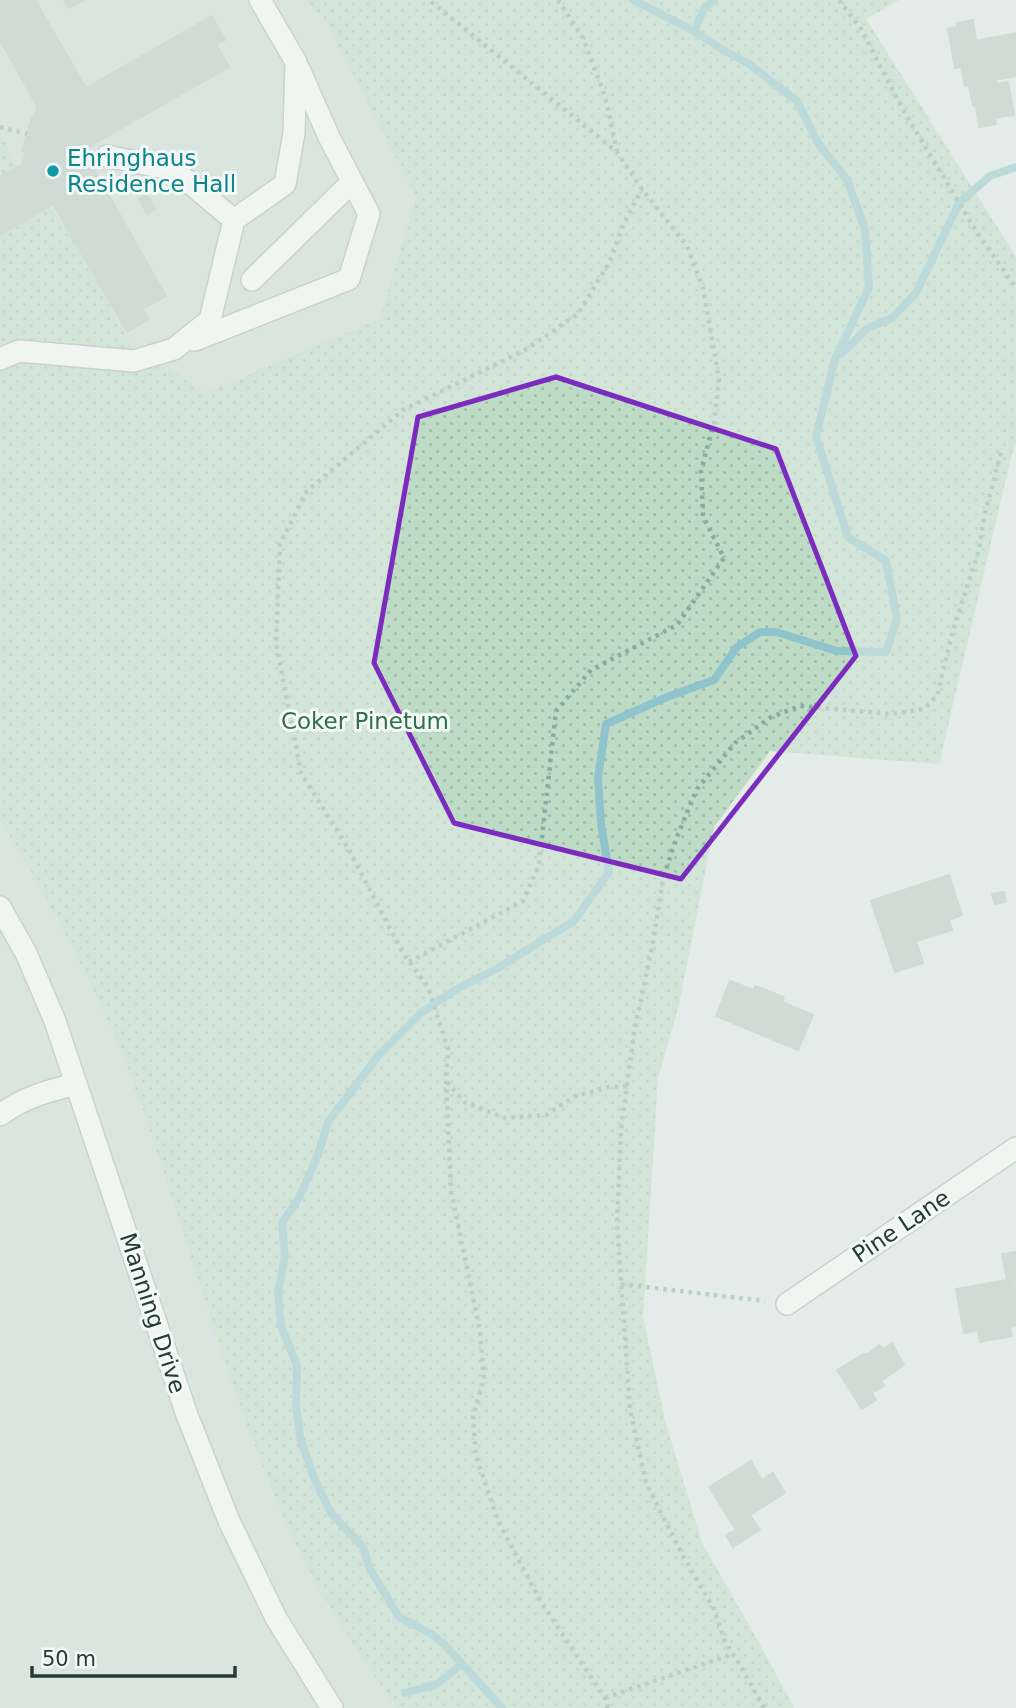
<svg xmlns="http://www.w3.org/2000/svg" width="1016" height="1708" viewBox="0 0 1016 1708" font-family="'DejaVu Sans',sans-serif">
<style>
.built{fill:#d1dcd7}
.park{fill:url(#park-dots)}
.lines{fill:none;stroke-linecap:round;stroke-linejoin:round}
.stream{stroke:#8fc4cd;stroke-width:8}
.building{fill:#b9c6c1;stroke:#b6c5bf;stroke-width:2}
.minor-casing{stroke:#a6b4af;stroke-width:24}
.path{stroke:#86ada1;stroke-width:4.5;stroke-dasharray:3.5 5;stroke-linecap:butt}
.minor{stroke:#fff;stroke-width:21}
.marked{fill:none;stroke:#7b2cbf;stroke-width:5;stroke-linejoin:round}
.culture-dot{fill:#0f9aa8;stroke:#f3f9f6;stroke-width:2.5}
.labels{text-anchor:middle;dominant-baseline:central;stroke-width:6;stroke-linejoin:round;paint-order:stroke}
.culture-label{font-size:23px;fill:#0d838f;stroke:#f3f9f6;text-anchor:start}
.park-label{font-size:23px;fill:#317049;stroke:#f3f9f6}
.street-label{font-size:23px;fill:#243c35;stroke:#f3f9f6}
</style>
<defs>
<pattern id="park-dots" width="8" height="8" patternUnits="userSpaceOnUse" patternTransform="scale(1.75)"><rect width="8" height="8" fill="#bedbc6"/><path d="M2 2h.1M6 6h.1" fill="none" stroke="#a3bdab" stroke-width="1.8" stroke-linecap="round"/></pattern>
</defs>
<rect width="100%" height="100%" fill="#e3ece8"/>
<polygon class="built" points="0,0 899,0 866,19 1016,257 1016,443 1010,461 939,764 770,751 714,827 678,1009 658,1077 643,1317 665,1421 702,1543 757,1639 794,1708 0,1708"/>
<path class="park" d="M 305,0 L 899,0 L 866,19 L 1016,257 L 1016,443 L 1010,461 L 939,764 L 770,751 L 714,827 L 678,1009 L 658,1077 L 643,1317 L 665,1421 L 702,1543 L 757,1639 L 794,1708 L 397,1708 C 356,1651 317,1592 288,1527 C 220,1376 183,1213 124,1059 C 106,1012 82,966 58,921 C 40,887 21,853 0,820 L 0,130 L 14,163 L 66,227 L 131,345 L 206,393 L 380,319 L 416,197 L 326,22 Z"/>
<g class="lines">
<g class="stream">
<polyline points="694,31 704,9 714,0"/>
<polyline points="841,354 868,328 892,318 916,293 959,203 990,176 1016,167"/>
<polyline points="405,1693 437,1684 462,1664"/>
<polyline points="502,1708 445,1645 430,1633 399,1617 370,1569 363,1547 331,1513 314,1478 300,1438 296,1403 297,1365 281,1326 278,1292 285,1257 282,1223 300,1196 318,1155 328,1122 378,1056 421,1013 455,990 498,968 574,921 609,872 601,824 598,777 606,724 667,697 714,680 737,647 760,632 776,632 837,651 886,652 897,619 886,561 848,537 816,437 835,359 869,288 865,229 847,180 818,143 797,101 749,64 723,50 694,31 633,0"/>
</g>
</g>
<g class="building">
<polygon points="0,0 35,0 86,88 212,16 225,40 216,44 229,67 83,150 166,296 143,309 149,319 127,332 53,204 0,235 0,177 22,165 26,152 22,151 32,118 34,119 37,106 0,40"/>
<polygon points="64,0 84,0 69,8"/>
<polygon points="973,20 976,41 1016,33 1016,76 996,80 997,84 1008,82 1014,115 995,118 996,124 979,127 976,106 973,106 969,85 965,86 961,67 955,68 948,29 957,27 957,23"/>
<polygon points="147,195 155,209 147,214 139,199"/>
<polygon points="949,875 962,915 949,920 952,930 916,941 923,963 895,972 871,901"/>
<polygon points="1004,892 1006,902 995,904 992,894"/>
<polygon points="730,981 754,990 755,986 784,997 782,1002 813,1015 798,1050 716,1016"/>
<polygon points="1016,1252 1016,1280 1014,1281 1016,1288 1016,1326 1010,1327 1012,1336 980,1342 978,1330 964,1333 956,1289 1007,1280 1002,1254"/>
<polygon points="892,1343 904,1365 881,1381 884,1386 872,1393 876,1400 862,1409 837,1370 864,1354 868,1354 879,1345 884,1349"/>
<polygon points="751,1461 762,1480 773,1473 785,1493 750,1515 760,1530 733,1547 726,1535 736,1530 709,1487"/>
</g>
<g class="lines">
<defs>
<g id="minor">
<polyline points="107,156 174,170 234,220"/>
<polyline points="252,280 352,182"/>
<polyline points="195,340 349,279 369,214 329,137 299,69"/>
<polyline points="0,359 19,351 134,361 174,349 210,320 234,220 285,184 294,133 296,62 260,0"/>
<polyline points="0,907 26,953 55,1021 187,1415 229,1521 276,1618 332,1708"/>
<path d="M 0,1115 C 24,1097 48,1091 76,1084"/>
<polyline points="787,1304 1016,1148"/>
</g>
</defs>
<use href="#minor" class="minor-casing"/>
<g class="path">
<polyline points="558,0 583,38 605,96 617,151"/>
<polyline points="839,0 861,29 903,110 978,234 1016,288"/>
<polyline points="0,127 27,134"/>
<polyline points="409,962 523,901 539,865 556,711 591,670 677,625 724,558 703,516 701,471 714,422 719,379 703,288 687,246 642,189 617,152 429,0"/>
<polyline points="447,1082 464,1102 505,1118 546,1115 575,1096 609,1087 627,1086"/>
<polyline points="621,1284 765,1301"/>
<polyline points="605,1698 733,1654"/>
<polyline points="608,1708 605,1698 541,1602 499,1523 476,1456 473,1416 484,1378 480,1331 451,1191 446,1081 448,1049 428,987 403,953 348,848 301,773 276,643 280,544 307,491 403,410 525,350 578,314 610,261 624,223 642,189"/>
<polyline points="764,1708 740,1665 725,1642 714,1609 683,1556 646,1483 630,1409 617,1223 621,1129 634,1033 653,942 663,879 676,839 697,789 735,743 771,717 800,706 891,714 924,709 937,696 953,630 979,550 984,517 1002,449"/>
</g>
<use href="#minor" class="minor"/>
</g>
<path d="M0 0H1016V1708H0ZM 556,377 L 776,449 L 856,656 L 681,879 L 454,823 L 374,663 L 418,417 Z" fill="#e3ece8" fill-opacity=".55" fill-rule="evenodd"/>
<path class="marked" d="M 556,377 L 776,449 L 856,656 L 681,879 L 454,823 L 374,663 L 418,417 Z"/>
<circle class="culture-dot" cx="53" cy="171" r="7"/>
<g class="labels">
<g class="culture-label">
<text x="67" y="158">Ehringhaus<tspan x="67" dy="26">Residence Hall</tspan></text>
</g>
<g class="park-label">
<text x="365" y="721">Coker Pinetum</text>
</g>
<g class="street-label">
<text transform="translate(901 1226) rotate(-34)">Pine Lane</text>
<text transform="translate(153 1313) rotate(72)">Manning Drive</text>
</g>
</g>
<path d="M32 1666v10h203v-10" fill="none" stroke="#243c35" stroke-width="3.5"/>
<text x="42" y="1666" font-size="21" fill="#243c35" stroke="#f3f9f6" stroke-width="5" paint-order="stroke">50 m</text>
</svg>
